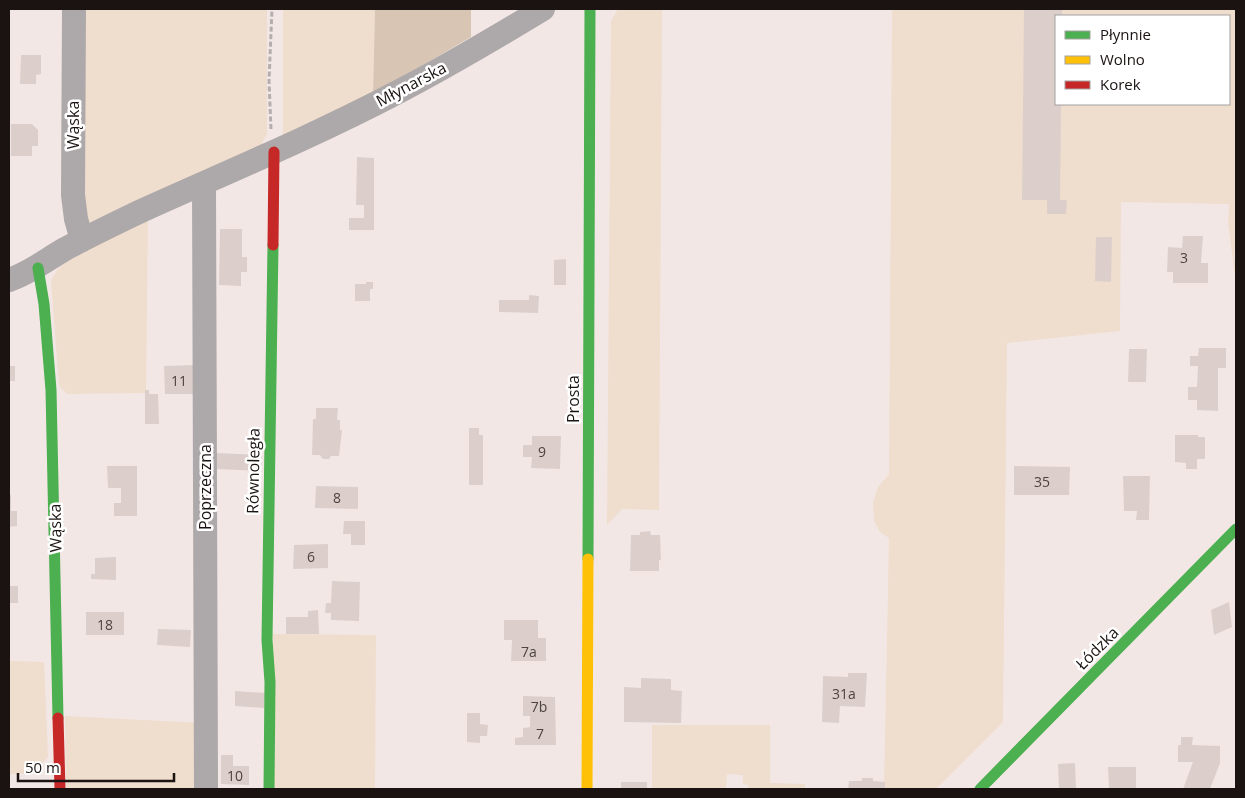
<svg xmlns="http://www.w3.org/2000/svg" width="1245" height="798" viewBox="0 0 1245 798" font-family="'Open Sans',sans-serif">
<style>
.green{fill:#efddcd;fill-rule:evenodd}
.forest{fill:#d9c5b3}
.building{fill:#dccfcb}
.lines{fill:none;stroke-linecap:round;stroke-linejoin:round}
.path{stroke:#b4aeaf;stroke-width:3;stroke-dasharray:5 2.5;stroke-linecap:butt}
.street{stroke:#ada8a9;stroke-width:24}
.fast{stroke:#4caf50;stroke-width:11}
.slow{stroke:#ffc107;stroke-width:11}
.jam{stroke:#c62828;stroke-width:11}
.labels{text-anchor:middle;dominant-baseline:central;stroke-width:5;stroke-linejoin:round;paint-order:stroke}
.number-label{font-size:14px;fill:#4c4341}
.street-label{font-size:16px;fill:#1a1312;stroke:#fff}
</style>
<rect width="100%" height="100%" fill="#f3e7e6"/>
<g class="green">
<polygon points="80,9 267,9 267,134 261,145 84,227"/>
<polygon points="283,9 375,9 373,94 283,139"/>
<polygon points="618,9 662,9 659,510 622,509 607,525 611,21"/>
<path d="M 892,9 L 1236,9 L 1236,244 L 1234,252 L 1236,283 L 1228,224 L 1229,204 L 1121,202 L 1120,331 L 1007,343 L 1003,722 L 936,789 L 884,789 L 889,538 L 880,532 L 874,521 L 873,503 L 878,487 L 889,474 ZM 1056,16 L 1229,16 L 1229,104 L 1056,104 Z"/>
<polygon points="148,217 146,393 67,394 59,386 51,280 58,269 66,262"/>
<polygon points="273,634 376,635 375,789 274,789"/>
<polygon points="9,661 44,662 48,757 32,774 9,774"/>
<polygon points="65,716 202,723 202,789 66,789"/>
<polygon points="652,725 770,725 770,783 805,784 805,789 748,789 748,785 743,784 743,775 727,774 726,789 652,789"/>
</g>
<polygon class="forest" points="375,9 471,9 471,37 373,94"/>
<g class="building">
<polygon points="1024,9 1062,9 1062,16 1056,16 1056,104 1061,104 1060,200 1067,200 1066,214 1047,214 1047,200 1022,200"/>
<polygon points="21,55 41,55 41,74 36,75 36,84 20,84"/>
<polygon points="11,124 32,124 38,130 38,146 32,146 32,156 11,156"/>
<polygon points="357,157 374,158 374,230 349,230 349,218 364,218 364,205 356,205"/>
<polygon points="220,229 242,229 242,257 247,257 247,272 241,272 241,286 219,285"/>
<polygon points="1183,236 1203,236 1201,263 1208,263 1208,283 1173,283 1173,272 1167,272 1168,247 1182,248"/>
<polygon points="1096,237 1112,237 1111,282 1095,281"/>
<polygon points="566,259 566,285 554,285 554,260"/>
<polygon points="366,282 373,282 373,289 370,289 370,301 355,301 355,284 366,284"/>
<polygon points="529,295 539,296 538,313 499,312 499,300 529,300"/>
<polygon points="1199,348 1226,348 1226,368 1218,368 1218,411 1197,410 1197,400 1188,400 1188,387 1197,387 1198,366 1190,366 1190,356 1198,356"/>
<polygon points="1129,349 1147,349 1146,382 1128,382"/>
<polygon points="194,365 194,394 165,394 164,366"/>
<rect x="9" y="366" width="6" height="15"/>
<polygon points="145,390 149,390 149,394 158,394 159,424 145,424"/>
<polygon points="316,408 338,408 337,420 340,420 340,430 342,430 339,456 331,456 329,459 323,459 320,455 312,455 313,419 316,419"/>
<polygon points="469,428 479,428 479,435 483,435 483,485 469,485"/>
<polygon points="1175,435 1198,435 1198,437 1205,437 1205,459 1197,459 1197,469 1186,469 1186,463 1175,462"/>
<polygon points="532,436 561,436 560,469 531,468 532,457 523,457 523,445 532,445"/>
<polygon points="216,453 262,455 261,471 216,469"/>
<polygon points="107,466 137,466 137,516 114,516 114,503 121,503 121,488 108,488"/>
<polygon points="1014,466 1070,467 1069,495 1014,495"/>
<polygon points="1123,476 1150,476 1149,520 1136,520 1137,511 1124,511"/>
<polygon points="316,486 358,487 358,509 315,508"/>
<polygon points="9,495 11,495 11,511 17,511 17,526 9,527"/>
<polygon points="344,521 365,521 365,545 351,545 351,534 343,534"/>
<polygon points="650,531 651,535 660,535 661,560 659,560 659,571 630,571 631,535 640,535 640,532"/>
<polygon points="328,544 328,568 293,569 294,545"/>
<polygon points="116,557 116,580 91,579 91,574 95,574 95,558"/>
<polygon points="332,581 360,582 359,621 331,620 331,613 325,613 326,603 331,603"/>
<rect x="9" y="586" width="9" height="17"/>
<polygon points="1229,602 1232,627 1214,635 1211,610"/>
<polygon points="318,610 319,634 286,634 286,617 308,617 308,611"/>
<rect x="86" y="612" width="38" height="23"/>
<polygon points="504,620 538,620 538,638 546,638 546,661 511,661 512,640 504,640"/>
<polygon points="158,629 191,630 190,647 157,645"/>
<polygon points="848,673 867,673 865,707 840,706 839,723 822,722 823,676 848,677"/>
<polygon points="641,678 671,679 671,690 682,691 681,723 624,722 624,687 641,688"/>
<polygon points="235,691 265,693 264,708 235,706"/>
<polygon points="523,696 555,697 556,745 515,745 515,738 523,737 523,728 530,727 530,716 523,716"/>
<polygon points="467,713 480,713 480,724 488,725 487,736 480,736 480,743 467,742"/>
<polygon points="1181,737 1193,737 1192,745 1220,746 1220,763 1210,789 1183,789 1193,762 1178,762 1178,745 1181,745"/>
<polygon points="221,755 233,755 233,766 249,766 249,785 221,784"/>
<polygon points="1075,763 1076,789 1059,789 1058,764"/>
<polygon points="1108,767 1136,767 1136,789 1109,789"/>
<polygon points="862,778 873,778 873,781 885,782 885,789 848,789 849,781 862,781"/>
<rect x="621" y="782" width="26" height="7"/>
</g>
<g class="lines">
<polyline class="path" points="271,129 269,81 272,9"/>
<g class="street">
<polyline points="74,9 73,195 76,219 82,240"/>
<polyline points="204,184 206,789"/>
<path d="M 9,280 C 30,273 46,260 65,249 C 89,236 114,224 139,212 C 225,173 312,137 396,93 C 446,67 495,38 543,9"/>
</g>
<g class="fast">
<polyline points="38,268 44,304 51,390 58,718"/>
<polyline points="588,559 590,9"/>
<polyline points="269,789 270,682 267,640 273,245"/>
<polyline points="980,789 1236,529"/>
</g>
<polyline class="slow" points="587,789 588,559"/>
<g class="jam">
<polyline points="273,245 274,152"/>
<polyline points="58,718 60,789"/>
</g>
</g>
<g class="labels">
<g class="number-label">
<text x="1184" y="257">3</text>
<text x="179" y="380">11</text>
<text x="542" y="451">9</text>
<text x="1042" y="481">35</text>
<text x="337" y="497">8</text>
<text x="311" y="556">6</text>
<text x="105" y="624">18</text>
<text x="529" y="651">7a</text>
<text x="844" y="693">31a</text>
<text x="539" y="706">7b</text>
<text x="540" y="733">7</text>
<text x="235" y="775">10</text>
</g>
<g class="street-label">
<text transform="translate(411 84) rotate(-28)">Młynarska</text>
<text transform="translate(73 125) rotate(-90)">Wąska</text>
<text transform="translate(573 399) rotate(-90)">Prosta</text>
<text transform="translate(253 471) rotate(-89)">Równoległa</text>
<text transform="translate(205 487) rotate(-90)">Poprzeczna</text>
<text transform="translate(55 528) rotate(-91)">Wąska</text>
<text transform="translate(1097 648) rotate(-45)">Łódzka</text>
</g>
</g>
<rect width="1245" height="798" fill="none" stroke="#1a1312" stroke-width="20"/>
<rect x="1055" y="15" width="175" height="90" fill="#ffffff" stroke="#a3a1a0"/>
<rect x="1065" y="31" width="25" height="8" fill="#4caf50" stroke="#a3a1a0"/>
<text x="1100" y="40" font-size="15" fill="#1a1312">Płynnie</text>
<rect x="1065" y="56" width="25" height="8" fill="#ffc107" stroke="#a3a1a0"/>
<text x="1100" y="65" font-size="15" fill="#1a1312">Wolno</text>
<rect x="1065" y="81" width="25" height="8" fill="#c62828" stroke="#a3a1a0"/>
<text x="1100" y="90" font-size="15" fill="#1a1312">Korek</text>
<path d="M18 773v8h156v-8" fill="none" stroke="#1a1312" stroke-width="2.5"/>
<text x="25" y="773" font-size="15" fill="#1a1312" stroke="#ffffff" stroke-width="4" paint-order="stroke">50 m</text>
</svg>
